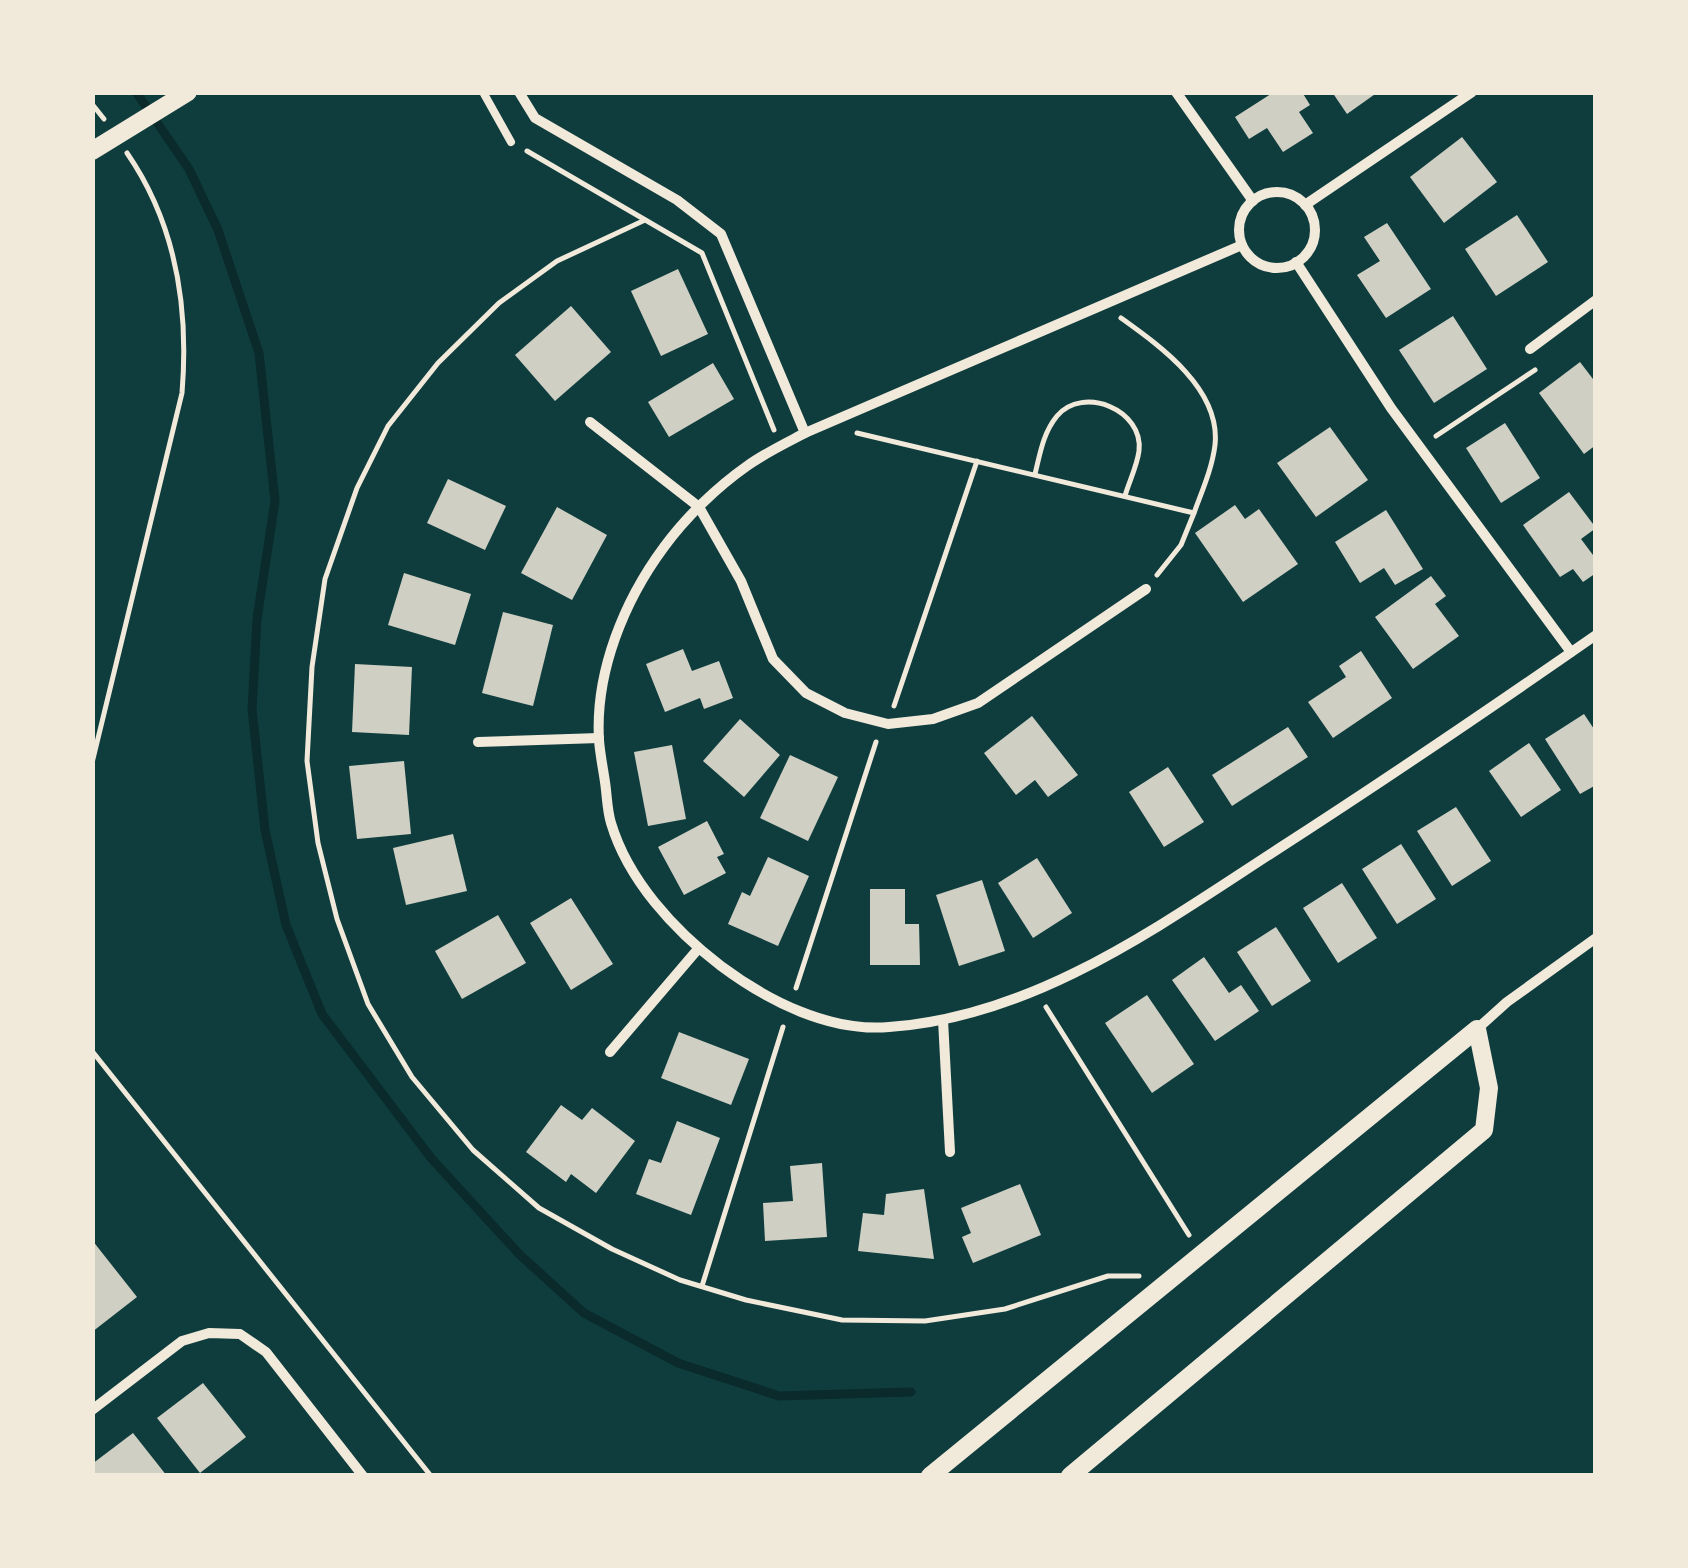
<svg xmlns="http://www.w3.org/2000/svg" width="1688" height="1568" viewBox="0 0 1688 1568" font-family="'Asap Condensed',sans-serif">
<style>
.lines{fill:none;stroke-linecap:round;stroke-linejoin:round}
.stream{stroke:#0a2a2b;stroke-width:9}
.building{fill:#cfcfc3}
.path{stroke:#f1e9da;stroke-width:5}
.service{stroke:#f1e9da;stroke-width:8}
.minor{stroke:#f1e9da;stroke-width:10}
.tertiary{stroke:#f1e9da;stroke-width:18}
</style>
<rect width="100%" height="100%" fill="#0f3d3e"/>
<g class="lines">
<polyline class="stream" points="136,92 189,169 218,230 259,353 275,501 257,619 252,709 265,830 286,925 322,1014 431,1158 520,1255 584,1313 678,1363 779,1396 911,1392"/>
</g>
<g class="building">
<polygon points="1274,92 1302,92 1310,105 1299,112 1313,133 1283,152 1267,128 1249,139 1235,117"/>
<polygon points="1332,92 1378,92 1347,114"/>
<polygon points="1462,137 1497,182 1444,223 1410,177"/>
<polygon points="1517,215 1548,262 1496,296 1465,249"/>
<polygon points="1387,223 1431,289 1386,318 1357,275 1380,261 1364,237"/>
<polygon points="678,269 708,334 661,356 631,291"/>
<polygon points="571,306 611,352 555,401 515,355"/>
<polygon points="1453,316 1487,369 1434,403 1399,350"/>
<polygon points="1580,362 1596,383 1596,445 1584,454 1539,393"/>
<polygon points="713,363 734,399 669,437 648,402"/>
<polygon points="1505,423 1540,478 1501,503 1466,448"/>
<polygon points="1330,427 1368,480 1316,517 1277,463"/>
<polygon points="448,479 506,506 485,550 427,523"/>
<polygon points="1569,492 1596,528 1581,539 1596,559 1596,573 1583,582 1573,569 1560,577 1523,525"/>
<polygon points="1235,505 1245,519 1259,509 1298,564 1243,602 1195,533"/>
<polygon points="557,507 607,535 572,600 521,573"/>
<polygon points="1386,510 1423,569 1395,585 1384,568 1360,583 1335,542"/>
<polygon points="404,573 471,594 455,645 388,625"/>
<polygon points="1431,576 1446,596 1435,604 1459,636 1413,669 1375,617"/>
<polygon points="503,612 553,625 533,706 482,693"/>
<polygon points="683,649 692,671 719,661 733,698 704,709 700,698 665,712 646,664"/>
<polygon points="1361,651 1392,698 1333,738 1308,702 1346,677 1339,666"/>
<polygon points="355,664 412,667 409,735 352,732"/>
<polygon points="1584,714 1596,732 1596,785 1580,794 1545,739"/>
<polygon points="1032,716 1078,775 1048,797 1035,780 1016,795 984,753"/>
<polygon points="740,719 780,755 744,797 703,761"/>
<polygon points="1288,727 1308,757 1232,806 1212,775"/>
<polygon points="1529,743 1561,790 1521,817 1489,771"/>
<polygon points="672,745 686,819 648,826 634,752"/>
<polygon points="790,755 838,777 808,841 760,818"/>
<polygon points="404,761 411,834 357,839 349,766"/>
<polygon points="1168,767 1204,822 1164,847 1129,792"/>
<polygon points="1456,807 1491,861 1452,886 1417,831"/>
<polygon points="707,821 724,854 717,857 726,873 684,895 658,847"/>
<polygon points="453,834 467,891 406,905 393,848"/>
<polygon points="1401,844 1436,899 1397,924 1362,869"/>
<polygon points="768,857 809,876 778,946 728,924 742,892 750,896"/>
<polygon points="1037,858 1072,913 1033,938 998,883"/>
<polygon points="982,880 1005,951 959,966 936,895"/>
<polygon points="1342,883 1377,938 1338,963 1303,908"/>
<polygon points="870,889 905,889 905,924 919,924 920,965 870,965"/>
<polygon points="571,898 613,964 571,990 530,923"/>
<polygon points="498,915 526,963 462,999 435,951"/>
<polygon points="1276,927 1311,981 1272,1006 1237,952"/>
<polygon points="1204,957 1229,993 1241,985 1259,1011 1215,1041 1172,980"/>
<polygon points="1147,995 1194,1064 1152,1093 1105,1023"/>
<polygon points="679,1032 749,1059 731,1105 661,1078"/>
<polygon points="561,1105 582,1120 592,1108 635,1141 596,1193 571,1174 566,1182 526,1152"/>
<polygon points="677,1121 720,1138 691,1215 636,1194 649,1159 661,1163"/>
<polygon points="822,1163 827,1237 765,1241 763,1203 793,1201 790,1166"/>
<polygon points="1020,1184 1041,1235 973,1263 962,1237 971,1233 961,1208"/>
<polygon points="924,1189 934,1259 858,1251 863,1213 884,1215 886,1194"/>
<polygon points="92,1240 137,1297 92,1332"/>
<polygon points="203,1383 246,1437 200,1473 157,1418"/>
<polygon points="133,1433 167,1476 92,1476 92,1464"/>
</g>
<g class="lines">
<g class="path">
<polyline points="92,104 104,119"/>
<polyline points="527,151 702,253 774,430"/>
<polyline points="645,220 557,261 499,303 438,363 388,426 357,488 325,579 312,667 307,761 318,843 337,919 368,1004 412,1077 473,1150 539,1208 612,1249 680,1280 746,1300 842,1320 925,1321 1005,1309 1108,1276 1139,1276"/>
<path d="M 1121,318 C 1160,346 1221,389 1215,445 C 1212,469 1202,491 1194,513"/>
<polyline points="857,433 1194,513 1181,545 1157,575"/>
<polyline points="1436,436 1535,370"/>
<path d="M 1035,474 C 1040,454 1043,433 1057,416 C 1083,385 1144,410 1139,451 C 1137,466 1129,482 1125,496"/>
<polyline points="894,706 977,461"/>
<path d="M 92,763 L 182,393 C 189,308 176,224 127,153"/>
<polyline points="796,988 876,742"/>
<polyline points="1046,1007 1189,1235"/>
<polyline points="92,1051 431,1476"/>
<polyline points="702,1286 783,1027"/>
</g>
<polyline class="service" points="483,92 511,142"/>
<g class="minor">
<polyline points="519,92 535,118 677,200 721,234 805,433"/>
<polyline points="1176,92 1253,201"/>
<circle cx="1277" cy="230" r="38"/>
<polyline points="1305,205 1472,92"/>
<path d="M 1242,245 L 805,433 C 786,443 765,453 747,466 C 717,487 686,517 664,547 C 624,601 595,672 599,740 C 600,754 603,768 605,782 C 607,795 607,810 611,823 C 628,880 674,930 721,966 C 768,1001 829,1032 889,1027 C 1035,1017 1159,926 1278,849 C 1385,780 1491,708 1596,635"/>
<polyline points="1296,262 1391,408 1571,652"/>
<polyline points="1530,349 1596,300"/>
<polyline points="590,422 699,507 741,581 773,659 806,693 845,713 888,724 933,719 978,703 1146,589"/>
<polyline points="478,742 599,738"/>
<polyline points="943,1020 950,1152"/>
<polyline points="1477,1029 1507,1002 1596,938"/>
<polyline points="610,1052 698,949"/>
<polyline points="92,1410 182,1341 209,1333 240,1334 266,1352 363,1476"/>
</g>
<g class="tertiary">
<polyline points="92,151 188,92"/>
<polyline points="930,1476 1477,1029 1489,1088 1484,1130 1070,1476"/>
</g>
</g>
<rect width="1688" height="1568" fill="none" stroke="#f1e9da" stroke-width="190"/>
</svg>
